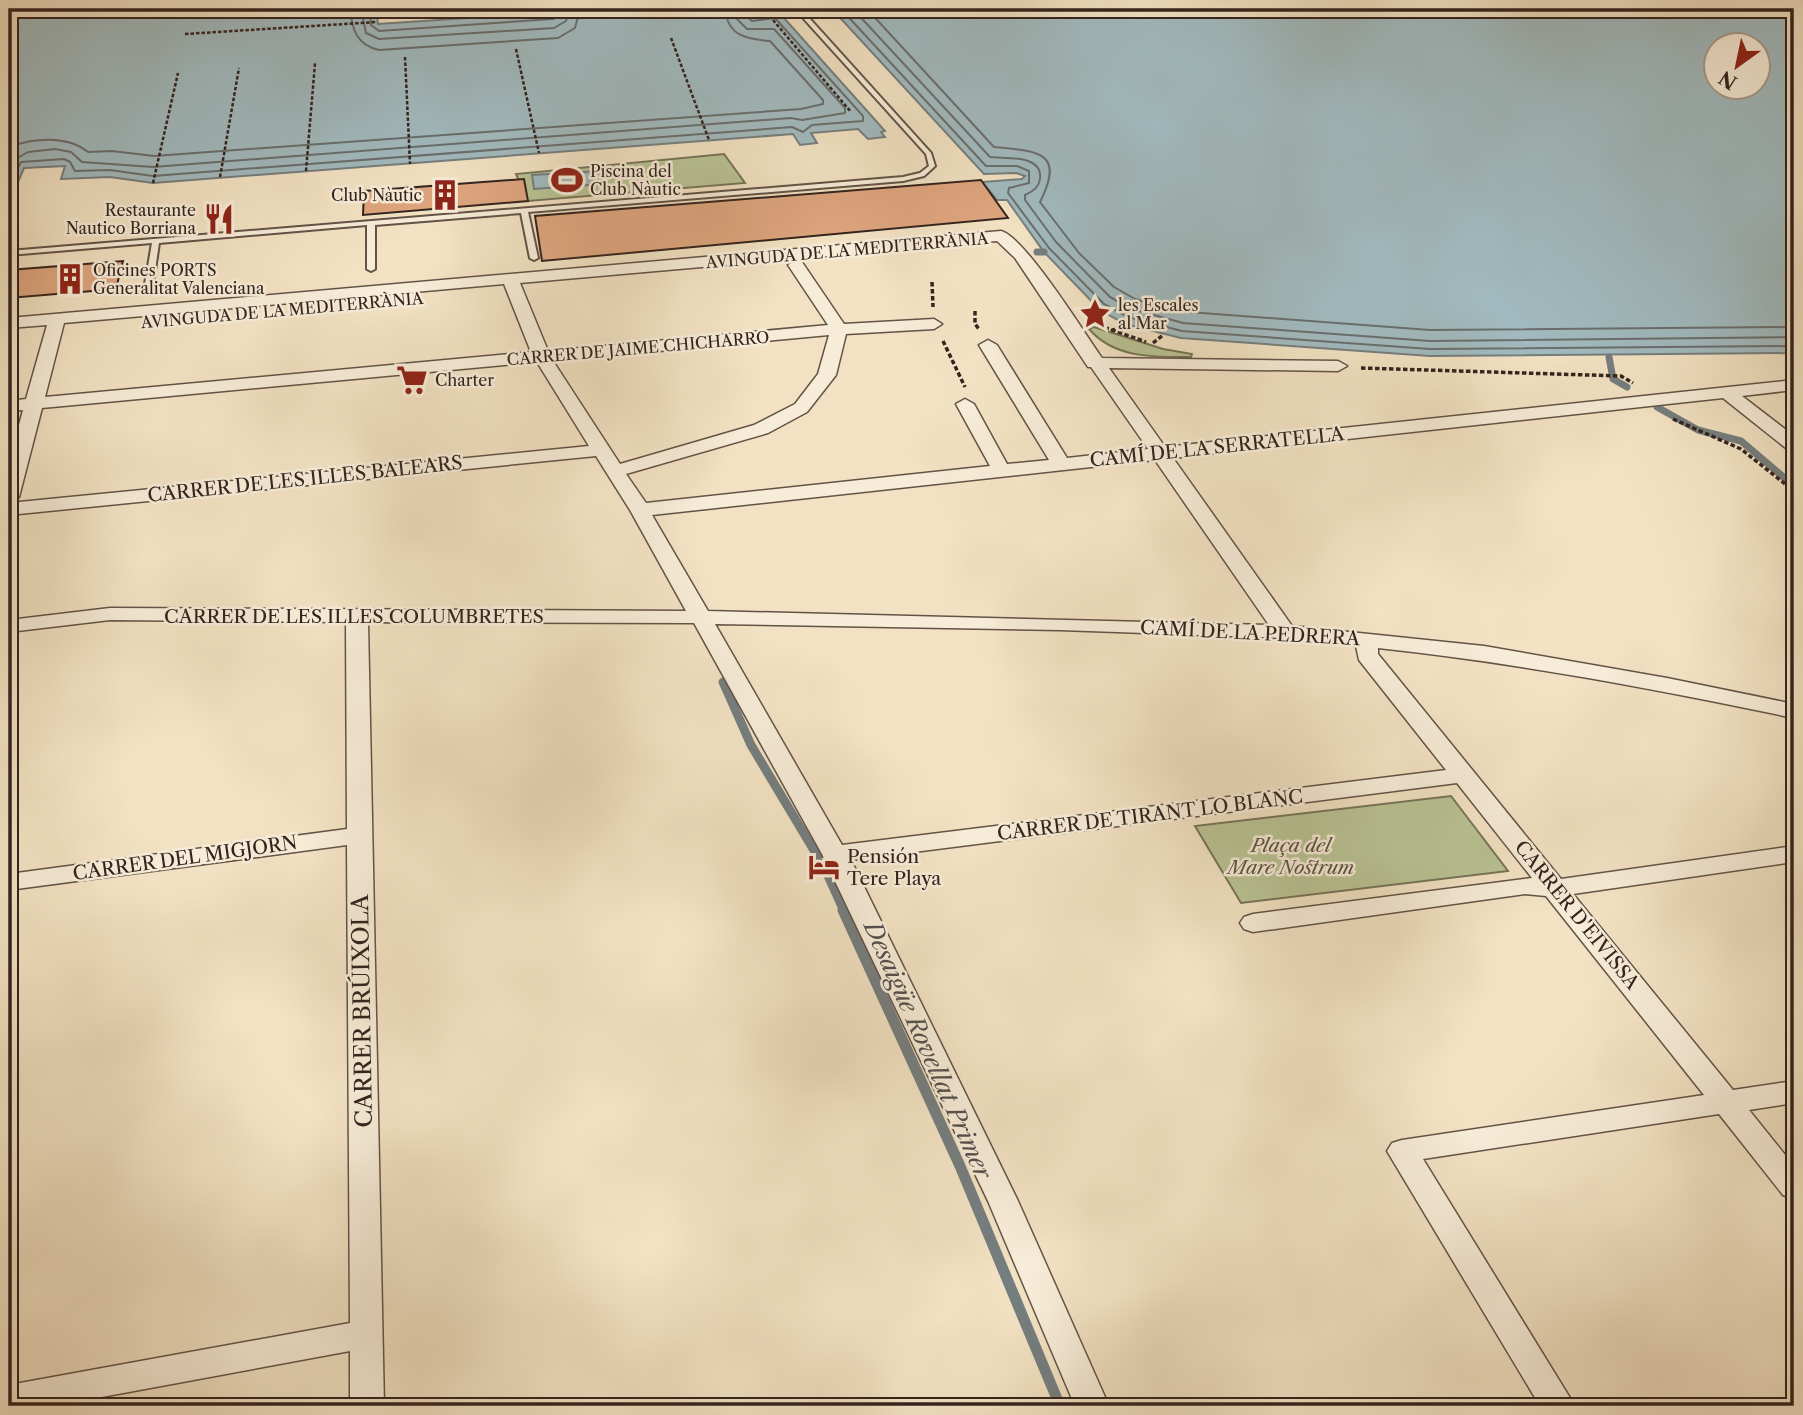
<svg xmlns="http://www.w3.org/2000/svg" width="1803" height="1415" viewBox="0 0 1803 1415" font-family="'Libre Caslon Text',serif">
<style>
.green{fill:#b9c394;stroke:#767359;stroke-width:2}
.water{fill:#a1babf;stroke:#757e7f;stroke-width:2;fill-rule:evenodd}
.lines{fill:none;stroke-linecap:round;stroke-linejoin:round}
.shore{stroke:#6a6e6e;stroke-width:2}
.stream-far2{stroke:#757e7f;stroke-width:7}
.stream-far1{stroke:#757e7f;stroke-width:9}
.stream{stroke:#757e7f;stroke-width:11}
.building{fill:#dea57e;stroke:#33231e;stroke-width:2}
.service-casing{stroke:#635347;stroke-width:4}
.minor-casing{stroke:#635347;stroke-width:3}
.path-far1{stroke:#33231e;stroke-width:2.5;stroke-dasharray:3.5 2;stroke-linecap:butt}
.path{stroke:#33231e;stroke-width:3.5;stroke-dasharray:4.5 2.5;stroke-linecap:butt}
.service{fill:#f7ecd8;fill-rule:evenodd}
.minor{fill:#f7ecd8;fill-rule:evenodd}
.labels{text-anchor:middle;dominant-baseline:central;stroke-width:5;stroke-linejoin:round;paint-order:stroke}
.far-poi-label{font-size:16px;fill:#33231e;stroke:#f7ecd8;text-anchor:start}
.far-street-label{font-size:16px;fill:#33231e;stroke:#f7ecd8}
.street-label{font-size:19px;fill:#33231e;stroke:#f7ecd8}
.park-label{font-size:19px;font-style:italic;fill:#5b5341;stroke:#f7ecd8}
.poi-label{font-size:19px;fill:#33231e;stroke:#f7ecd8;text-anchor:start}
.near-street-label{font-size:23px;fill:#33231e;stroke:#f7ecd8}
.near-water-label{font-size:24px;font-style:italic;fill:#54504e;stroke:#f7ecd8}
</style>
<rect width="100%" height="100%" fill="#f2e2c3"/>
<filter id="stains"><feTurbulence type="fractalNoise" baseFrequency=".00286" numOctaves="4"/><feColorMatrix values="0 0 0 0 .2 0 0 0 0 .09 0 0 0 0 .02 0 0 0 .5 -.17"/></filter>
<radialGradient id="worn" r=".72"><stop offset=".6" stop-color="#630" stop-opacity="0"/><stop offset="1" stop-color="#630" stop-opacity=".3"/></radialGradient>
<g class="green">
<polygon points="724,154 745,183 528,201 516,174"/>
<path d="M 1094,327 L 1163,349 L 1192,354 L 1191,357 C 1155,357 1115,359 1089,329 Z"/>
<polygon points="1451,796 1508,871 1241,903 1195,826"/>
</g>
<g class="water">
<polygon points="9,9 376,9 378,24 606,9 749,9 754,15 766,14 763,9 776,9 885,131 881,132 885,137 868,139 858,129 811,133 817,143 800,145 793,134 153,183 110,177 61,179 65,166 24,168 14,191 9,192"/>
<path d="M 832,9 L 1794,9 L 1794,353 L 1430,356 L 1181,338 L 1125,324 L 1100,310 L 1044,252 L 1007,200 L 997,200 L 982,182 L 1022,179 L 1025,176 L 1016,173 L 984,174 ZM 1716,46 L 1758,46 L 1758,88 L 1716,88 Z"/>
<polygon points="600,171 602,184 534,189 532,175"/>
</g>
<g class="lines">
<g class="shore">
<path d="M 350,9 C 352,30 357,45 379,50 L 558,38 L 575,28 L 580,9"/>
<polyline points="361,9 366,33 379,39 554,28 566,21 570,9"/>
<polyline points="370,9 371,25 379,31 553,19 559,16 561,9"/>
<polyline points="841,9 986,166 1017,166 1029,171 1029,183 1009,188 1008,193 1049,248 1104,304 1128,317 1182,331 1430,349 1794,346"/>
<path d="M 853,9 L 990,157 C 1006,159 1043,154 1040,179 C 1039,188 1032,192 1025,195 L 1025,200 L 1056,242 L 1110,297 L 1132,309 L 1183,323 L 1430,341 L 1794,337"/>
<path d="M 867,9 L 994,147 C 1037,151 1066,151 1040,202 L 1079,253 L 1114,287 L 1135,299 L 1175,311 L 1430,330 L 1794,327"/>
<path d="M 9,147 C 34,138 67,135 88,152 L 112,151 L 154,156 L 801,109 L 823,104 L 823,100 L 770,41 C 746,39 728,36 725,9"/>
<polyline points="9,163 28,152 55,149 71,152 82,162 153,167 791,118 802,120 845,113 845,108 774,29 747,29 737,19 735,9"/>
<polyline points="9,185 21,162 64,159 70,162 75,171 110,170 153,176 792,127 803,132 812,125 863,121 863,116 775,18 752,21 745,15 744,9"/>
</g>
<g class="stream-far2">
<polyline points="1037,252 1044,252"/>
<polyline points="1609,357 1613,379 1627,387"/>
<polyline points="1657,407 1698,430 1741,441 1794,486"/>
</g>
<polyline class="stream-far1" points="723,682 751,745 824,867 844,911"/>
<polyline class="stream" points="843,910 960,1166 1060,1406"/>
</g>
<g class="building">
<polygon points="524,179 528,201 363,215 364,191"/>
<polygon points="981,180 1008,218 542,261 535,216"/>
<polygon points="123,261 116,289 9,298 9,270"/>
</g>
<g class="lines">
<defs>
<polygon id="service" points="795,9 801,9 931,153 935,166 924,176 903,181 528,212 538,258 534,260 530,258 521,213 375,225 375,269 371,271 367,269 367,225 159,243 153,284 149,286 145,284 152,243 9,255 9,251 903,177 920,173 929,166 926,154"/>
<path id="minor" d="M 1001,231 C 1025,237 1085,334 1102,358 L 1338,361 L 1347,366 L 1338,371 L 1109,368 L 1165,447 L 1794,380 L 1794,390 L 1742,396 L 1794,436 L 1794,451 L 1787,449 L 1723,398 L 1173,458 L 1292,626 L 1484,646 L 1667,678 L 1794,704 L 1794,718 C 1656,689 1518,663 1378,648 L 1378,654 L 1561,879 L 1794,846 L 1794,862 L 1573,894 L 1733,1090 L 1794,1081 L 1794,1103 L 1749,1110 L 1794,1166 L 1794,1199 L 1783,1195 L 1719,1114 L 1423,1159 L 1575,1406 L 1540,1406 L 1387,1151 L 1392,1143 L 1402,1140 L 1704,1095 L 1546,896 L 1525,894 L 1253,932 L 1244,929 L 1240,923 L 1244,917 L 1253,914 L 1532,878 L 1457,783 L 851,860 L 1018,1201 L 1109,1406 L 1075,1406 L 988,1201 L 822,854 L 694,623 L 368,622 L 384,1406 L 350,1406 L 350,1351 L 53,1406 L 9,1406 L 9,1385 L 350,1323 L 347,845 L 9,890 L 9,874 L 347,829 L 346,622 L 110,620 L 9,632 L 9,620 L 110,608 L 686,611 L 630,510 L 596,456 L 9,515 L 9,503 L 589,446 L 537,362 L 42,408 L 19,497 L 9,503 L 9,463 L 23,410 L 9,411 L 9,401 L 26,399 L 47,325 L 9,328 L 9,318 ZM 997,241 L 1015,258 L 1088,367 L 1091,367 L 1148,449 L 1067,458 L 997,345 L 988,340 L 979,345 L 1049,460 L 1007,464 L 974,404 L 965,399 L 956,404 L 990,466 L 646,503 L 626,474 L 768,433 L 807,412 L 836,375 L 846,334 L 934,329 L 942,324 L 934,319 L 844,324 L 802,262 L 796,260 L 788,265 L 828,325 L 548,351 L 520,283 ZM 504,284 L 531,352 L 45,397 L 64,323 ZM 829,335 L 818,374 L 795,404 L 754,425 L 620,464 L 553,361 ZM 1155,460 L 1269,625 L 708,611 L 652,515 ZM 715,624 L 1060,630 L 1285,638 L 1356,646 L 1359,660 L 1446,770 L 842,845 Z"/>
</defs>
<use href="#service" class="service-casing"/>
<use href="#minor" class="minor-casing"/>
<g class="path-far1">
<polyline points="773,20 851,112"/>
<polyline points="185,34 377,22"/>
<polyline points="671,38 709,140"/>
<polyline points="516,49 539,153"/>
<polyline points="405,57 410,164"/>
<polyline points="306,171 315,63"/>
<polyline points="220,177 239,68"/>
<polyline points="153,183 178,73"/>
</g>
<g class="path">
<polyline points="932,282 933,307"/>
<polyline points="975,311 975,324 979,329"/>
<polyline points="1088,313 1100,310"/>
<polyline points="1098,325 1146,342"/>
<polyline points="1111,331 1125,324"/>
<polyline points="943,341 965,387"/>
<polyline points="1153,343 1163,335"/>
<polyline points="1361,368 1621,376 1633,383"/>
<polyline points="1673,419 1741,449 1794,491"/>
</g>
<use href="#service" class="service"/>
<use href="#minor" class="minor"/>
</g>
<defs>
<symbol id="stadium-bare" viewBox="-9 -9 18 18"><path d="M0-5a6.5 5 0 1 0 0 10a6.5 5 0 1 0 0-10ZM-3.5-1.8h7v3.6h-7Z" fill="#8f2418" stroke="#f7ecd8" stroke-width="2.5" paint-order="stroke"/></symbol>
<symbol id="building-bare" viewBox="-9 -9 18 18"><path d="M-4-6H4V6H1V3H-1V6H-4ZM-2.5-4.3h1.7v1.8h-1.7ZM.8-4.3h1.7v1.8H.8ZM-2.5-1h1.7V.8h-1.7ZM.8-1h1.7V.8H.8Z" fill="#8f2418" stroke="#f7ecd8" stroke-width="2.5" paint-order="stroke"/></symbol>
<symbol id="restaurant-bare" viewBox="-9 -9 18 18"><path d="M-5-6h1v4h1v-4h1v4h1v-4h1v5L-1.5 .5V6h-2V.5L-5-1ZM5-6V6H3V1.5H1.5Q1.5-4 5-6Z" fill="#8f2418" stroke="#f7ecd8" stroke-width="2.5" paint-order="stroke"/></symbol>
<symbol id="sight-bare" viewBox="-9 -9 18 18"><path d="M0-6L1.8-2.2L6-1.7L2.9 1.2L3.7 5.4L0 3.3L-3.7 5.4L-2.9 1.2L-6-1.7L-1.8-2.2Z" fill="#8f2418" stroke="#f7ecd8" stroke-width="2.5" paint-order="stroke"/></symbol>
<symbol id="supermarket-bare" viewBox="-9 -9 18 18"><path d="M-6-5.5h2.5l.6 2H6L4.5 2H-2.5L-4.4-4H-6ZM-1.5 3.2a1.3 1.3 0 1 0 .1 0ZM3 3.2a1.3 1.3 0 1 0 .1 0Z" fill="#8f2418" stroke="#f7ecd8" stroke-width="2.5" paint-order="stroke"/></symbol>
<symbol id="hotel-bare" viewBox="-9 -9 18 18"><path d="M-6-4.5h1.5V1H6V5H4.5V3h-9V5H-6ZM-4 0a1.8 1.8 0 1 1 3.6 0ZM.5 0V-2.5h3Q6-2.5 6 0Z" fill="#8f2418" stroke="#f7ecd8" stroke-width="2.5" paint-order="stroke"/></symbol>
</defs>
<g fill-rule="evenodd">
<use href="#stadium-bare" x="545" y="158" width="44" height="44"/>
<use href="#building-bare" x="423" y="173" width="44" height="44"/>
<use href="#restaurant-bare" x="197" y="197" width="44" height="44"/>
<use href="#building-bare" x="48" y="257" width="44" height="44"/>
<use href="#sight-bare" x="1073" y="292" width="44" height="44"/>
<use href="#supermarket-bare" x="390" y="358" width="44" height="44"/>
<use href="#hotel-bare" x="802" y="845" width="44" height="44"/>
</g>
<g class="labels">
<g class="far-poi-label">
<text x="590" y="171">Piscina del<tspan x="590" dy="18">Club Nàutic</tspan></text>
<text x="422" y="195" text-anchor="end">Club Nàutic</text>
<text x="196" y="210" text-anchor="end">Restaurante<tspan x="196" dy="18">Nautico Borriana</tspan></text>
<text x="93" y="270">Oficines PORTS<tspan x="93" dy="18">Generalitat Valenciana</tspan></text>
<text x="1118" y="305">les Escales<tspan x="1118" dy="18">al Mar</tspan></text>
<text x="435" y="380">Charter</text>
</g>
<g class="far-street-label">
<text transform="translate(847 250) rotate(-5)">AVINGUDA DE LA MEDITERRÀNIA</text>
<text transform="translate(282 310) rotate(-5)">AVINGUDA DE LA MEDITERRÀNIA</text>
<text transform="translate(638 348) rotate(-5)">CARRER DE JAIME CHICHARRO</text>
</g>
<g class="street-label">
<text transform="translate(1217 447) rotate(-6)">CAMÍ DE LA SERRATELLA</text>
<text transform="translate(305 479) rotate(-6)">CARRER DE LES ILLES BALEARS</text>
<text x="354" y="616">CARRER DE LES ILLES COLUMBRETES</text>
<text transform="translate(1250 633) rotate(3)">CAMÍ DE LA PEDRERA</text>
<text transform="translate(1150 815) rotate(-7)">CARRER DE TIRANT LO BLANC</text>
<text transform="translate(185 858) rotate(-8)">CARRER DEL MIGJORN</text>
<text transform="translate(1577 915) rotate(51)">CARRER D'EIVISSA</text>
</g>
<g class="park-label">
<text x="1291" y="845">Plaça del<tspan x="1291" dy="22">Mare Nostrum</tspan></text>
</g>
<g class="poi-label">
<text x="847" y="856">Pensión<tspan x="847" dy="22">Tere Playa</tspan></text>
</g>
<g class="near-street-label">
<text transform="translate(362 1011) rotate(-91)">CARRER BRÚIXOLA</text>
</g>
<g class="near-water-label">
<text transform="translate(928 1050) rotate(66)">Desaigüe Rovellat Primer</text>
</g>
</g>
<rect width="1803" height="1415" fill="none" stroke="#f2e2c3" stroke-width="35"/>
<rect x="10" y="10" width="1782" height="1394" fill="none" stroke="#33231e" stroke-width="3.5"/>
<rect x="18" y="18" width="1768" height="1380" fill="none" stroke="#33231e" stroke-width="2"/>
<g transform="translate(1737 66) rotate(213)"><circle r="33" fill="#f7ecd8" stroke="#a99c8e" stroke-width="2"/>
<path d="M0-5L12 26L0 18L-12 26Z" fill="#8f2418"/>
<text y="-10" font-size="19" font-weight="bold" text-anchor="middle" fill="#33231e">N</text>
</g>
<rect width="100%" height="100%" filter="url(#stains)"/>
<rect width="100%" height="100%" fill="url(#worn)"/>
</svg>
